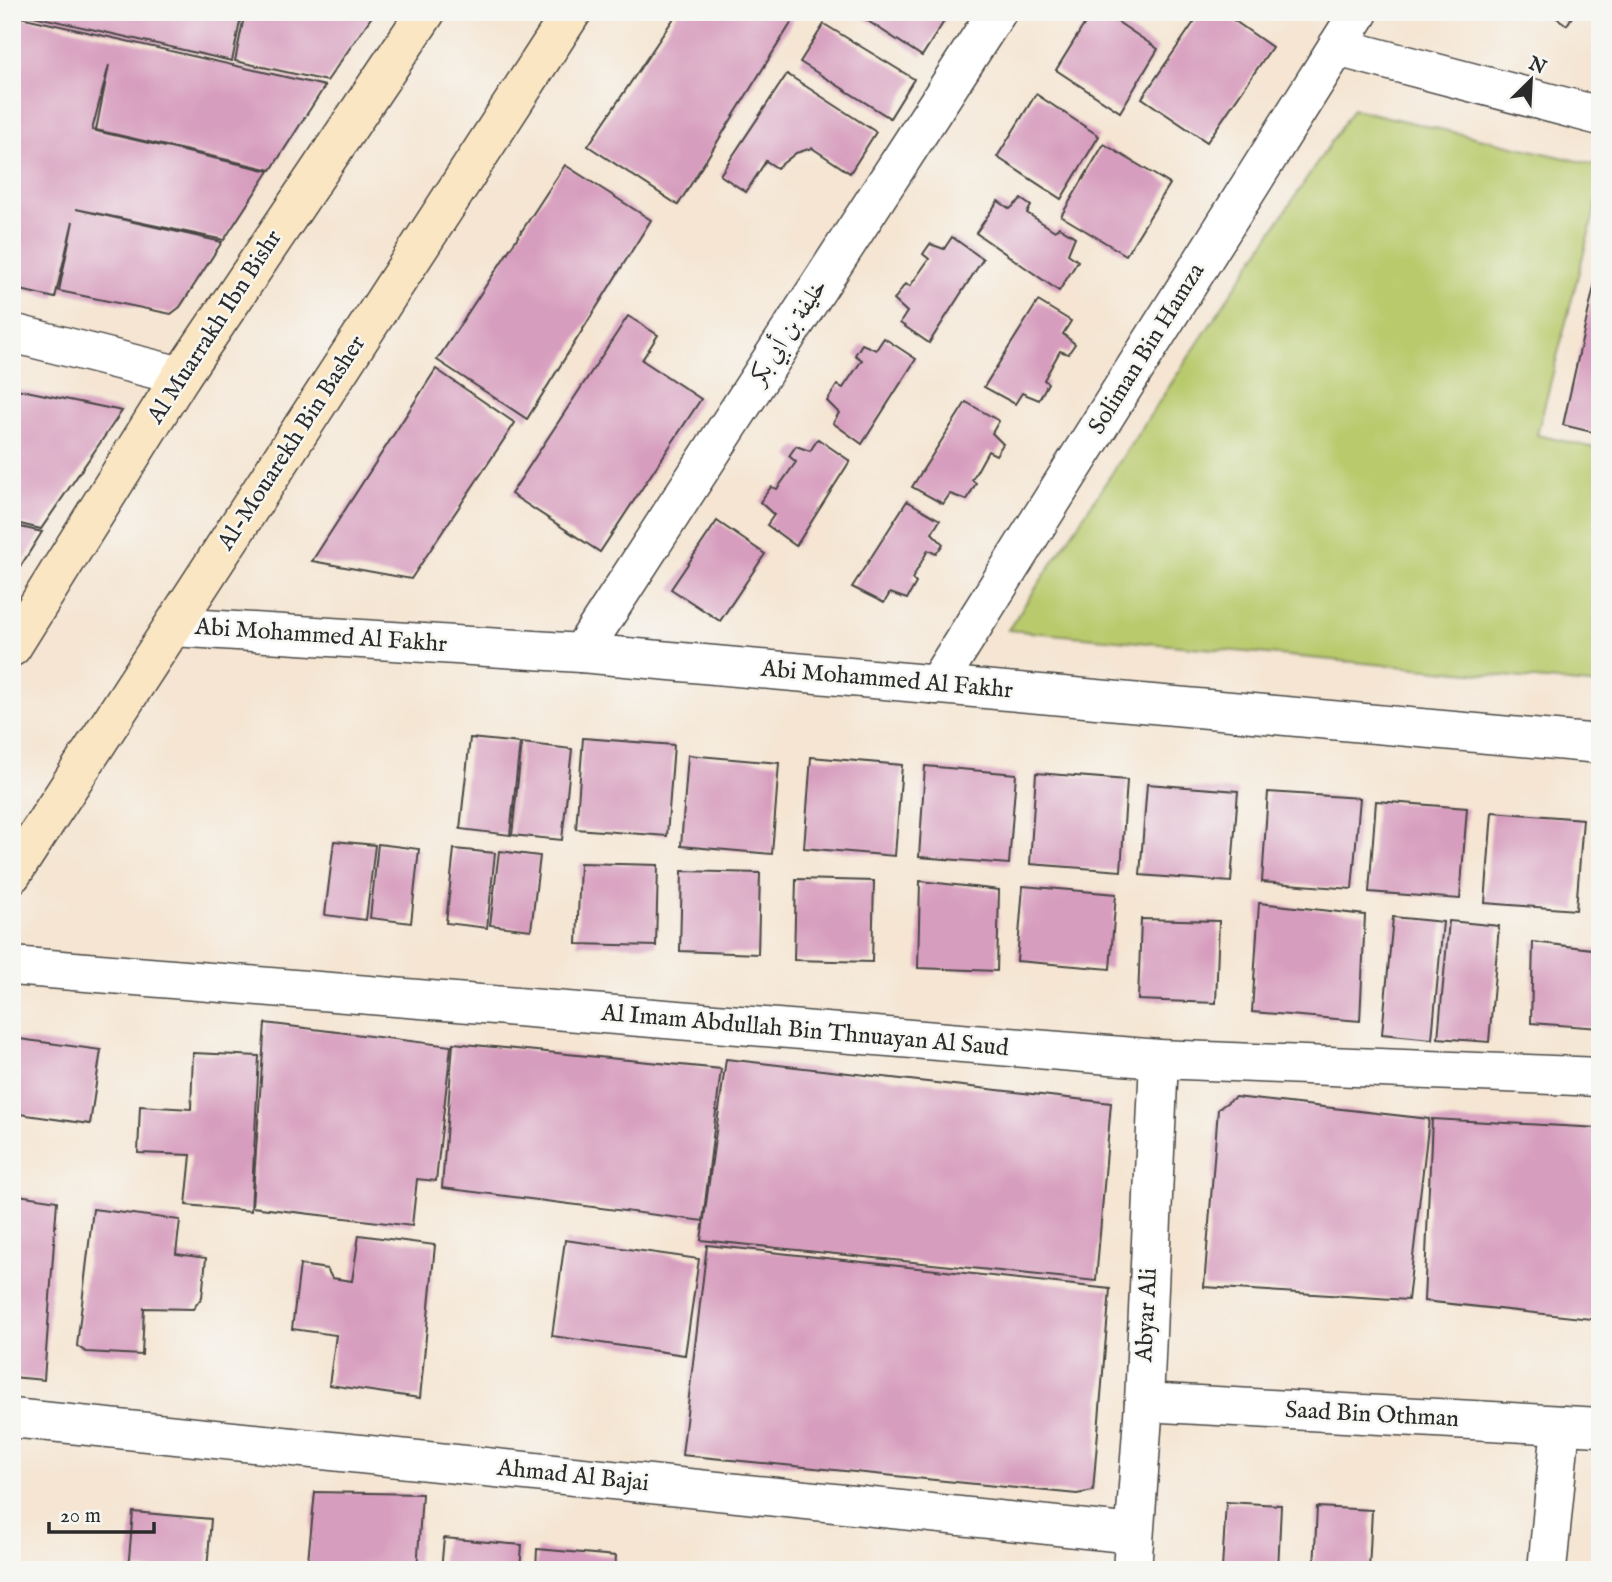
<svg xmlns="http://www.w3.org/2000/svg" width="1612" height="1582" viewBox="0 0 1612 1582" font-family="'IM FELL English',Amiri,serif">
<style>
.green{fill:#b9ca6d;stroke:#727a4c;stroke-width:2}
.building{fill:#d79dbe}
.lines{fill:none;stroke-linecap:round;stroke-linejoin:round}
.street-casing{stroke:#494744;stroke-width:41}
.secondary-casing{stroke:#494744;stroke-width:41}
.street{stroke:#fff;stroke-width:38}
.secondary{stroke:#fbe6c4;stroke-width:38}
.labels{text-anchor:middle;dominant-baseline:central;stroke-width:5;stroke-linejoin:round;paint-order:stroke}
.street-label{font-size:24px;fill:#2b2b2b;stroke:#f6f6f2}
</style>
<rect width="100%" height="100%" fill="#f6f6f2"/>
<filter id="ink" filterUnits="userSpaceOnUse"><feTurbulence type="fractalNoise" baseFrequency=".0143" numOctaves="2"/><feDisplacementMap in="SourceGraphic" scale="14" xChannelSelector="R" yChannelSelector="G"/><feConvolveMatrix kernelMatrix="1 2 1 2 8 2 1 2 1" color-interpolation-filters="sRGB"/></filter>
<filter id="wash" filterUnits="userSpaceOnUse"><feTurbulence type="fractalNoise" baseFrequency=".00686" numOctaves="4" result="noise"/><feDisplacementMap in="SourceGraphic" scale="28" xChannelSelector="R" yChannelSelector="G"/><feGaussianBlur stdDeviation="1.57" result="paint"/><feColorMatrix in="noise" values="0 0 0 0 0 0 0 0 0 0 0 0 0 0 0 0 0 1.4 0 .05"/><feComposite in="paint" operator="in"/></filter>
<g filter="url(#wash)">
<rect width="100%" height="100%" fill="#f5e5d2"/>
<polygon class="green" points="1353,109 1600,166 1600,190 1537,435 1600,449 1600,685 1008,630"/>
<g id="blocks">
<g class="building">
<polygon points="16,12 242,12 232,61"/>
<polygon points="245,12 375,12 327,81 235,61"/>
<polygon points="678,12 798,12 678,205 588,146"/>
<polygon points="854,12 950,12 922,56"/>
<polygon points="1092,12 1103,12 1158,49 1120,112 1056,70"/>
<polygon points="1201,12 1222,12 1272,47 1207,142 1142,98"/>
<polygon points="1548,12 1575,12 1567,25"/>
<polygon points="12,15 325,86 271,170 96,130 109,65 92,130 269,171 224,240 76,209 222,242 180,307 171,314 59,291 73,221 55,298 12,288"/>
<polygon points="824,24 914,79 890,118 800,62"/>
<polygon points="787,74 876,132 850,173 812,148 796,153 777,168 766,161 746,192 720,175"/>
<polygon points="1036,94 1099,136 1061,199 997,157"/>
<polygon points="1104,144 1170,184 1126,255 1061,216"/>
<polygon points="565,165 651,220 527,419 437,360"/>
<polygon points="1021,199 1031,206 1027,213 1055,231 1059,227 1075,237 1068,254 1078,261 1059,291 976,233 998,201 1010,209"/>
<polygon points="952,237 983,259 929,343 900,323 907,312 894,300 905,284 910,286 929,259 923,254 930,244 944,249"/>
<polygon points="1599,264 1600,264 1600,434 1563,425"/>
<polygon points="1038,301 1071,321 1063,334 1075,344 1068,354 1060,351 1044,380 1048,383 1039,400 1022,393 1015,404 984,387"/>
<polygon points="628,316 658,335 642,360 701,399 600,552 511,494"/>
<polygon points="884,338 916,359 862,444 833,423 839,413 827,401 837,385 843,388 862,360 855,355 862,344 876,350"/>
<polygon points="436,369 515,423 411,579 312,561"/>
<polygon points="12,388 122,411 41,529 12,522"/>
<polygon points="966,402 999,421 992,433 1003,444 996,455 988,451 972,480 976,483 967,500 950,494 943,504 912,487"/>
<polygon points="818,439 850,461 796,546 767,525 774,515 760,502 771,487 777,489 796,462 789,456 796,446 810,451"/>
<polygon points="907,501 940,520 932,533 943,544 936,554 928,550 912,579 916,583 907,599 890,593 884,603 852,587"/>
<polygon points="717,521 765,554 720,621 671,589"/>
<polygon points="12,525 42,532 12,580"/>
<polygon points="470,738 520,743 510,835 460,829"/>
<polygon points="583,738 674,745 667,836 576,829"/>
<polygon points="522,743 572,749 562,840 512,835"/>
<polygon points="688,755 779,763 772,854 681,846"/>
<polygon points="811,757 902,765 895,856 804,848"/>
<polygon points="925,766 1016,774 1009,864 919,857"/>
<polygon points="1036,773 1127,780 1121,871 1030,864"/>
<polygon points="1147,784 1238,791 1231,882 1140,875"/>
<polygon points="1268,792 1360,798 1352,889 1262,882"/>
<polygon points="1376,801 1467,808 1460,899 1369,892"/>
<polygon points="1492,812 1583,819 1576,910 1485,903"/>
<polygon points="334,841 375,845 366,920 325,915"/>
<polygon points="378,844 419,849 411,923 370,918"/>
<polygon points="454,849 495,853 487,928 446,923"/>
<polygon points="499,851 540,856 531,930 490,925"/>
<polygon points="580,863 658,865 656,946 577,944"/>
<polygon points="682,871 760,873 758,954 680,951"/>
<polygon points="796,879 874,881 872,962 794,960"/>
<polygon points="920,881 999,890 997,971 918,968"/>
<polygon points="1023,886 1116,894 1110,969 1017,961"/>
<polygon points="1259,903 1365,915 1360,1021 1252,1012"/>
<polygon points="1393,917 1443,922 1432,1039 1382,1034"/>
<polygon points="1141,919 1219,921 1216,1003 1138,1000"/>
<polygon points="1449,921 1499,926 1489,1042 1438,1038"/>
<polygon points="1533,942 1600,950 1600,1028 1531,1023"/>
<polygon points="265,1023 451,1046 436,1181 417,1179 412,1226 252,1207"/>
<polygon points="12,1038 101,1050 90,1124 12,1113"/>
<polygon points="453,1043 721,1069 703,1221 442,1188"/>
<polygon points="193,1053 259,1056 251,1211 186,1205 191,1155 138,1153 140,1106 191,1109"/>
<polygon points="726,1059 1111,1103 1096,1281 701,1240"/>
<polygon points="1235,1097 1429,1119 1408,1300 1204,1287 1218,1109"/>
<polygon points="1432,1119 1600,1128 1600,1320 1424,1301"/>
<polygon points="12,1194 57,1201 44,1380 12,1377"/>
<polygon points="93,1209 180,1220 176,1254 206,1258 202,1297 193,1309 144,1308 142,1355 86,1352 77,1346"/>
<polygon points="359,1235 435,1245 420,1398 329,1385 336,1335 292,1329 300,1265 327,1269 332,1278 352,1281"/>
<polygon points="565,1240 699,1259 685,1355 552,1336"/>
<polygon points="707,1245 1110,1289 1093,1491 1077,1494 682,1455"/>
<polygon points="315,1492 422,1494 417,1570 307,1570"/>
<polygon points="1226,1502 1281,1505 1278,1570 1222,1569"/>
<polygon points="1317,1507 1372,1510 1369,1570 1314,1570"/>
<polygon points="133,1512 211,1519 207,1570 128,1570"/>
<polygon points="444,1538 522,1545 520,1570 441,1570"/>
<polygon points="537,1549 616,1556 615,1570 536,1570"/>
</g>
</g>
</g>
<g filter="url(#ink)">
<use href="#blocks" fill-opacity="0" stroke="#494744" stroke-width="2"/>
<g class="lines">
<defs>
<g id="street">
<polyline points="1337,47 1600,116"/>
<polyline points="12,333 181,376"/>
<polyline points="173,627 581,653 1600,744"/>
<polyline points="581,653 997,12"/>
<polyline points="936,685 1359,12"/>
<polyline points="12,966 1159,1059 1600,1077"/>
<polyline points="1144,1402 1600,1427"/>
<polyline points="12,1418 1134,1534"/>
<polyline points="1132,1570 1144,1402 1159,1059"/>
<polyline points="1547,1570 1561,1425"/>
</g>
<g id="secondary">
<polyline points="12,647 181,376 426,12"/>
<polyline points="12,874 572,12"/>
</g>
</defs>
<use href="#street" class="street-casing"/>
<use href="#secondary" class="secondary-casing"/>
<use href="#street" class="street"/>
<use href="#secondary" class="secondary"/>
</g>
</g>
<g class="labels">
<g class="street-label">
<text transform="translate(215 327) rotate(-57)">Al Muarrakh Ibn Bishr</text>
<text transform="translate(789 332) rotate(-57)">خليفة بن أبي بكر</text>
<text transform="translate(1147 349) rotate(-58)">Soliman Bin Hamza</text>
<text transform="translate(292 443) rotate(-57)">Al-Mouarekh Bin Basher</text>
<text transform="translate(321 636) rotate(4)">Abi Mohammed Al Fakhr</text>
<text transform="translate(887 680) rotate(5)">Abi Mohammed Al Fakhr</text>
<text transform="translate(805 1031) rotate(5)">Al Imam Abdullah Bin Thnuayan Al Saud</text>
<text transform="translate(1147 1315) rotate(-87)">Abyar Ali</text>
<text transform="translate(1372 1415) rotate(3)">Saad Bin Othman</text>
<text transform="translate(573 1476) rotate(6)">Ahmad Al Bajai</text>
</g>
</g>
<rect width="1612" height="1582" fill="none" stroke="#f6f6f2" stroke-width="42"/>
<g transform="translate(1531 80) rotate(24)" stroke="#f6f6f2" stroke-width="5" paint-order="stroke">
<path d="M0-5L12 26L0 18L-12 26Z" fill="#2b2b2b"/>
<text y="-10" font-size="19" font-weight="bold" text-anchor="middle" fill="#2b2b2b">N</text>
</g>
<path d="M49 1522v10h105v-10" fill="none" stroke="#2b2b2b" stroke-width="3.5"/>
<text x="60" y="1522" font-size="21" fill="#2b2b2b" stroke="#f6f6f2" stroke-width="5" paint-order="stroke">20 m</text>
</svg>
